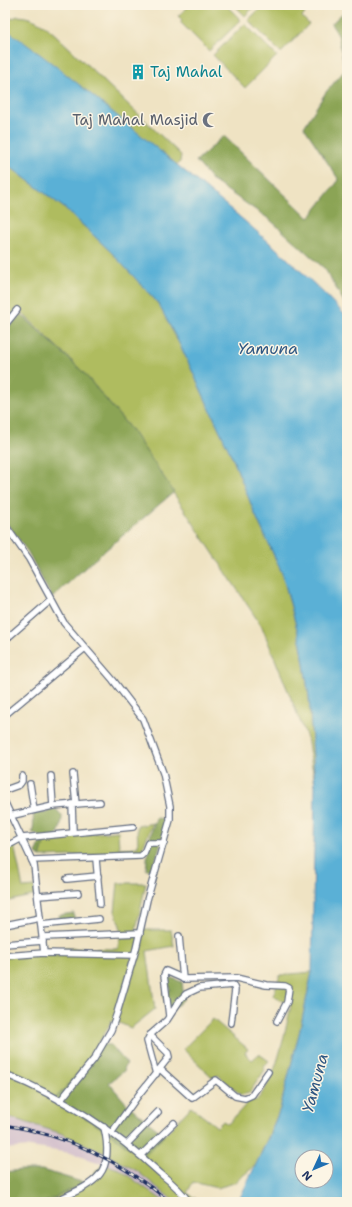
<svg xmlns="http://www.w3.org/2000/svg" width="352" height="1207" viewBox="0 0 352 1207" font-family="'Shantell Sans',sans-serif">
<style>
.industrial{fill:#d1bdcb}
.green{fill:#afbc5e;stroke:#65765e}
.forest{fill:#8ba455;stroke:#536a5a}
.water{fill:#5ab0d6;stroke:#3a709a;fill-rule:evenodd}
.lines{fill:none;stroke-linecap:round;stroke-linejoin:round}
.minor-casing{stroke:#656e81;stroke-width:8}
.minor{stroke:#fff;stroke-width:5.5}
.rail-casing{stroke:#1b2f5e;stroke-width:3}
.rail{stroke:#fcf5e5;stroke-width:1.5;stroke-dasharray:4.5;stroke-linecap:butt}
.labels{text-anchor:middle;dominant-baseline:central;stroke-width:3;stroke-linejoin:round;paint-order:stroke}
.culture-label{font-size:15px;fill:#0d838f;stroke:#fcf5e5;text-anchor:start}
.worship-label{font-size:15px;fill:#5b616d;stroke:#fcf5e5;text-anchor:end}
.water-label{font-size:16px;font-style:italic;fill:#2e5682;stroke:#fcf5e5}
</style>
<rect width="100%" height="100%" fill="#fcf5e5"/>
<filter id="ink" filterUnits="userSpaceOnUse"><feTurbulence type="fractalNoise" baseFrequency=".025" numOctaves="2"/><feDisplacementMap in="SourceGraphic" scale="8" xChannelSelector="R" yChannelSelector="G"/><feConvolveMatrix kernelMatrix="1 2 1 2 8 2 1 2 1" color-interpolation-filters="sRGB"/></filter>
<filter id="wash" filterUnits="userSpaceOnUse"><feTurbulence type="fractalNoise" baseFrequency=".012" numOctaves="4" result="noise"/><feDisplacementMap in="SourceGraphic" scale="16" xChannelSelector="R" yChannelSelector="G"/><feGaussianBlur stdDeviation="0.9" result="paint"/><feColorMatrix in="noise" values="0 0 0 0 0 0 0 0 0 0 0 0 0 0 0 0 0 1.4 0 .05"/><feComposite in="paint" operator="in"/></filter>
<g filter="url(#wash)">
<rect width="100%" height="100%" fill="#efe3c3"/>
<polygon class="industrial" points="5,1116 60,1133 100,1151 137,1171 175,1202 165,1202 119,1169 70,1153 30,1147 5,1149"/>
<g class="green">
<polygon points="190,5 226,5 241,20 209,51 180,22 182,20 178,16"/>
<polygon points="234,5 256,5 245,16"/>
<polygon points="264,5 297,5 305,14 302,17 309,24 281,53 248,20"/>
<path d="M 18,16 C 36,17 47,27 59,38 L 181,155 L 180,162 L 177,165 L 55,66 L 5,29 L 5,21 Z"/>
<polygon points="245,24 277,56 245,88 213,55"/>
<polygon points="5,163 67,210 111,252 158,303 183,351 233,459 255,514 282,573 301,644 309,697 315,784 307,738 262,627 133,432 83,372 18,309 5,321"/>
<polygon points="153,823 140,854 40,857 45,840 55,837 118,831 119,848 138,847 137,826"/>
<polygon points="14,845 23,888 35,887 36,895 5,902 5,849"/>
<path d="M 118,883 L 146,883 L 136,930 L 171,930 L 174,946 L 147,951 L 155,1009 L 131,1028 L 112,1020 C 95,1052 79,1073 55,1099 L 111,1134 L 143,1158 L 191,1107 L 217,1127 L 223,1121 L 228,1124 L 252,1098 L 256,1101 C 278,1076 283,1038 291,1006 L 273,996 L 280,975 L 312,972 L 300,1030 L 280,1109 L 256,1165 L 234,1183 L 217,1188 L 193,1182 L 187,1193 L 201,1202 L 175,1202 L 137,1171 L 100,1151 L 60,1133 L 5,1116 L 5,954 L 48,951 L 48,948 L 118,949 L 121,929 L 115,911 Z"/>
<polygon points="213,1019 248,1049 245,1053 252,1060 259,1054 269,1061 263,1067 265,1070 249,1093 241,1095 218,1075 213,1078 183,1049"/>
<polygon points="103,1164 119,1169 165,1202 45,1202 85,1183"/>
</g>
<g class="forest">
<polygon points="347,9 347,307 325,269 269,219 213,181 196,161 224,136 309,218 339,180 304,127 326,92 345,70 338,35 331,24"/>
<polygon points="21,314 83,372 133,432 174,492 87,566 52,598 28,552 5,521 5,330"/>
<path d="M 51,809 L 57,810 L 62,816 C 62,828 58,840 45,840 L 40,857 L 36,854 L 42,838 L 32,832 C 35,825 32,820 34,813 L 46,813 Z"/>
<polygon points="156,818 168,819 153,869 146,870 149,840"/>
<polygon points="74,913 74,919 60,921 59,915"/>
<polygon points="167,976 182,982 184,999 167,1015 163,992 170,990"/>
<polygon points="99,1044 111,1045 127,1064 123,1068 125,1070 109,1083 127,1104 164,1135 143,1158 111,1134 55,1099 84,1067"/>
<polygon points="21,1170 42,1170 85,1183 45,1202 5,1202 5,1172"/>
</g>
<path class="water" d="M 5,29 C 55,63 101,103 148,141 C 216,197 287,253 347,317 L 347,1202 L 238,1202 L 268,1139 L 280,1109 L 300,1030 L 312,972 L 315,784 L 309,697 L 301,644 L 282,573 L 255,514 L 233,459 L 183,351 L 158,303 L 111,252 L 67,210 L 5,163 ZM 302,1157 L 326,1157 L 326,1181 L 302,1181 Z"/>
</g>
<g filter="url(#ink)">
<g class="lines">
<defs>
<g id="minor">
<polyline points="5,325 17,310"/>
<polyline points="5,525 29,559 64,623 113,680 143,719 163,773 170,806 170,820 147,900 136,949 117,1013 111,1030 94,1059 60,1101"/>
<polyline points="5,640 51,600"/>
<polyline points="5,715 84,649"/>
<polyline points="73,774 76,804"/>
<polyline points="51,776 53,806"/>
<polyline points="30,784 34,810"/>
<polyline points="5,790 19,785 22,781 22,776"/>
<polyline points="5,803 34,865 44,953"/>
<polyline points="72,804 73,832"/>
<polyline points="5,817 53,806 100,802"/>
<polyline points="5,847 22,838 133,827"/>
<polyline points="96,859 100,904"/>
<polyline points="32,860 141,856 144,853 148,843 164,843"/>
<polyline points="67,879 98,876"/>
<polyline points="38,896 78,893"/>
<polyline points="5,925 40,918"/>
<polyline points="41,925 99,919"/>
<polyline points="179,936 183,979"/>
<polyline points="43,937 140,933"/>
<polyline points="5,944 43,941"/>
<polyline points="5,956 44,953 134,955"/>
<polyline points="169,1016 164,975 166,971 184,979 236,978 266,985 285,986 289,988 287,1002 277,1021"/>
<polyline points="150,1035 147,1041 156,1074"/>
<polyline points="160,1069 192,1098 216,1080 235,1096 245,1098 252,1095 268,1072"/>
<path d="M 5,1074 C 62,1097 116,1132 161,1174 C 171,1182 182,1192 189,1202"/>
<polyline points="112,1132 140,1093 169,1057 168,1053 150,1035 167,1020 180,1000 186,994 199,988 233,985 235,990 231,1023"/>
<polyline points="127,1144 158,1112"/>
<polyline points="141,1155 174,1123"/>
<path d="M 53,1202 C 92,1184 116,1178 104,1127"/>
</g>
</defs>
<use href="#minor" class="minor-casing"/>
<use href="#minor" class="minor"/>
<defs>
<path id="rail" d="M 5,1125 C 70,1136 119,1160 170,1202"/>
</defs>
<use href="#rail" class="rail-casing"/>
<use href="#rail" class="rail"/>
</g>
</g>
<defs>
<symbol id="building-bare" viewBox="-9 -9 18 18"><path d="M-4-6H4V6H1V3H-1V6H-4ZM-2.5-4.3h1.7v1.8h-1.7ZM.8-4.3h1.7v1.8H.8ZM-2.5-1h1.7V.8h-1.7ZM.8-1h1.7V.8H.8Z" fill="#0f9aa8" stroke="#fcf5e5" stroke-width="2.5" paint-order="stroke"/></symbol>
<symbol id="mosque-bare" viewBox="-9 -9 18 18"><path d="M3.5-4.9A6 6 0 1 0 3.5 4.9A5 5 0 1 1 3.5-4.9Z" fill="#6b7280" stroke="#fcf5e5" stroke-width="2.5" paint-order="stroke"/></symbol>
</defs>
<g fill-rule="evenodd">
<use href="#building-bare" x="127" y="61" width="22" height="22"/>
<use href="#mosque-bare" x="199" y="109" width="22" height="22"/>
</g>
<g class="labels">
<g class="culture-label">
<text x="150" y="72">Taj Mahal</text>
</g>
<g class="worship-label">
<text x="198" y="120">Taj Mahal Masjid</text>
</g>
<g class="water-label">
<text x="268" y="348">Yamuna</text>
<text transform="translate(315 1083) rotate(-75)">Yamuna</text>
</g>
</g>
<rect width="352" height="1207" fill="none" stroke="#fcf5e5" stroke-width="20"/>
<g transform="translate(314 1169) rotate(226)"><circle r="19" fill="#fcf5e5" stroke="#a2a6af"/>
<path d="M0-3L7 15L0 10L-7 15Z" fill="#1f6fb2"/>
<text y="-6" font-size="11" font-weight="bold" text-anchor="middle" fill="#1b2f5e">N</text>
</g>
</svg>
